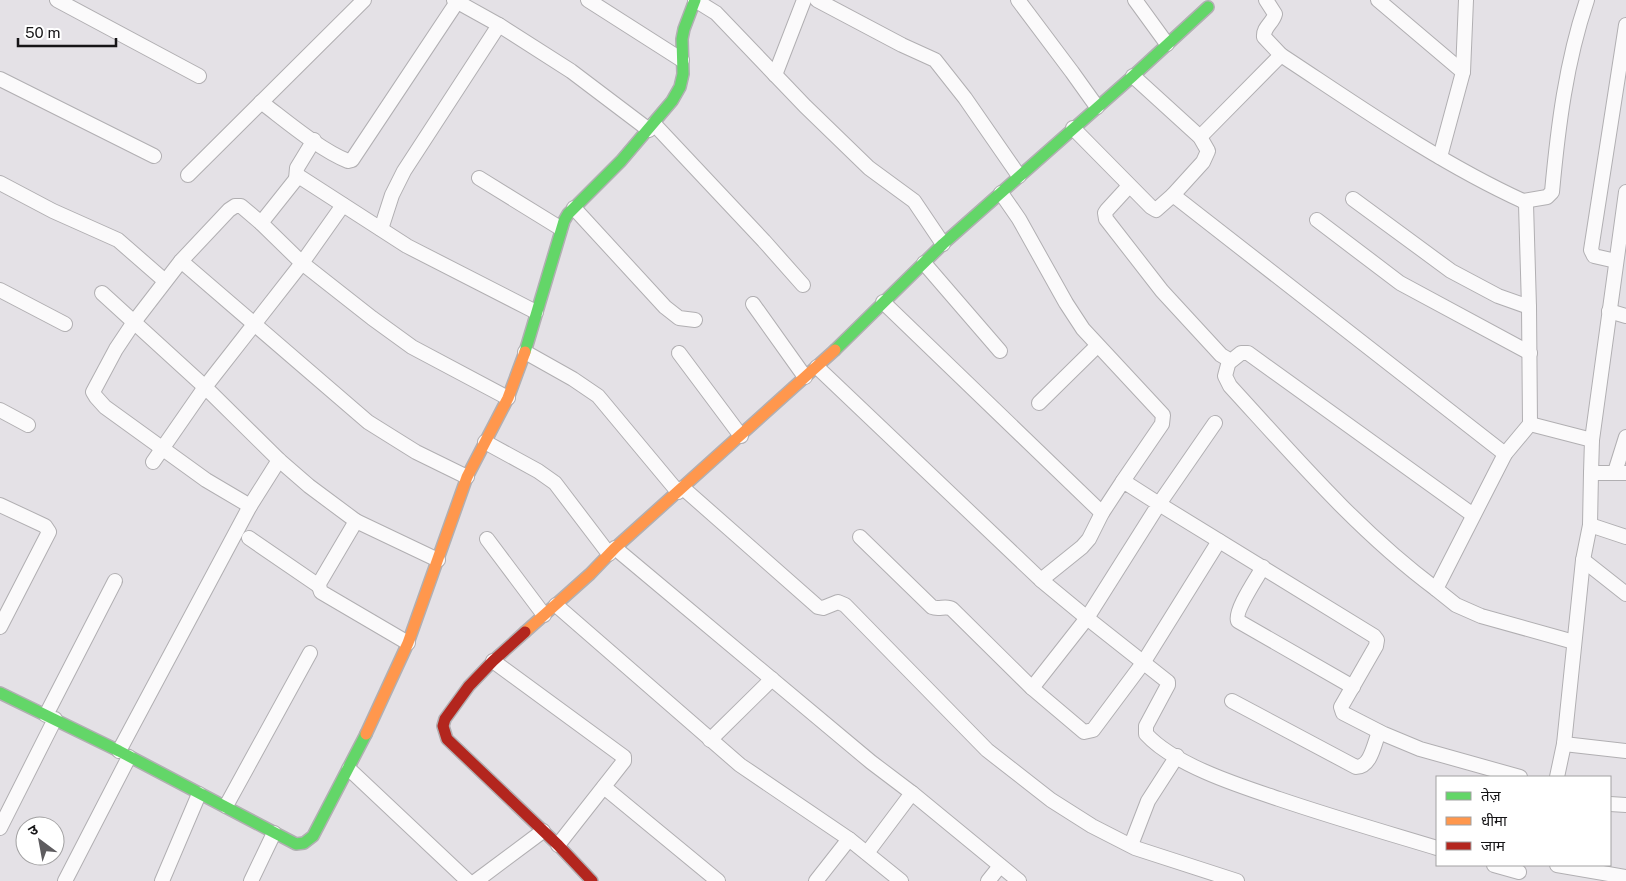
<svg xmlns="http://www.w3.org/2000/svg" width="1626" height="881" viewBox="0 0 1626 881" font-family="'Public Sans','Noto Sans Devanagari',sans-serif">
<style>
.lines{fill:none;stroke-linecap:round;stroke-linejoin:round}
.street-casing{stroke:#b1afb2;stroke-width:16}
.fast-casing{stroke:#b1afb2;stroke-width:14}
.slow-casing{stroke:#b1afb2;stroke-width:14}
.jam-casing{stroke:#b1afb2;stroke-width:14}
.street{stroke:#fbfafb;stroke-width:14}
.fast{stroke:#63d668;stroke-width:11}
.slow{stroke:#ff974d;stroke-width:11}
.jam{stroke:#b3261e;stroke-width:11}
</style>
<rect width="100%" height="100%" fill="#e4e1e6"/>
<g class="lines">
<defs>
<g id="street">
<polyline points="57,0 199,76"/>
<polyline points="454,0 499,25 571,71 649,130"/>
<polyline points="588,0 682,60"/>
<polyline points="695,0 716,13 805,106 869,168 914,201 943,244"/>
<polyline points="817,0 902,45 935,60 965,98 1019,176"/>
<polyline points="1018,0 1072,72 1097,107"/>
<polyline points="1135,0 1167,44"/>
<path d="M 1266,0 L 1275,14 C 1273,23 1263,27 1264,37 L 1281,55 C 1360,107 1438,162 1523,201 L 1526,204 L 1529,307 L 1530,424 L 1505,454 L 1436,589 L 1456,605 L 1481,616 L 1574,642"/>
<polyline points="1378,0 1463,72"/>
<polyline points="775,75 804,0"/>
<polyline points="1133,76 1200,137 1208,151 1203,162 1173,195"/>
<polyline points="0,79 154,156"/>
<path d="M 261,102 C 285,120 320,150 348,161 L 352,160 L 457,2"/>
<polyline points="654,124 764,241 803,285"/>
<polyline points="1073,128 1151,207 1156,210 1173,195 1505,454"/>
<polyline points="1200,137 1281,55"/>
<polyline points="1440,157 1463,72 1466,0"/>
<polyline points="188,175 364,0"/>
<polyline points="479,178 560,228"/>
<polyline points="296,179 297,168 314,140"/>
<polyline points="0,183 53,211 118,240 165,281"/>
<polyline points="1129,186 1107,210 1105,213 1106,219 1162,291 1221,355 1231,361 1241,353 1248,353 1473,515"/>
<polyline points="1001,193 1019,219 1066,303 1083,329 1163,415 1162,424 1123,481"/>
<polyline points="1353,199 1451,271 1498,296 1529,307"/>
<path d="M 1523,201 L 1547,197 L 1552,192 C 1558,127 1566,62 1587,0"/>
<polyline points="574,208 665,307 679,318 695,320"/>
<polyline points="1317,220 1400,283 1530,353"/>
<polyline points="261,223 296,179 300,177 407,246 536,312"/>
<polyline points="381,229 392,195 404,171 499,25"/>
<polyline points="181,261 368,422 416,452 467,477"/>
<polyline points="1616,261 1594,256 1591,250 1626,25"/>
<polyline points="924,263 1000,351"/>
<polyline points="0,290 65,324"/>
<polyline points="102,293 205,387 279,460 309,486 356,521 438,560"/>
<polyline points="883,302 1102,513"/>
<polyline points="753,304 805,377"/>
<polyline points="1609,311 1626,316"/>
<polyline points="525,352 573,379 598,396 678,492"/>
<polyline points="679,353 741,436"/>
<path d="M 1229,361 L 1225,376 L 1230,386 C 1295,457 1358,531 1436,589"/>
<polyline points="817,367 1041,580 1087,618 1032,688"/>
<polyline points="1039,403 1097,346"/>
<polyline points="0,410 28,425"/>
<polyline points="1215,423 1159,504 1374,636 1377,640 1376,646 1341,707 1343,713 1384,734 1420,749 1520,777"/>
<polyline points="1530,424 1592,440 1591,473"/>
<polyline points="1592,440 1626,192"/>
<polyline points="485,442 538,471 555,483 609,554"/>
<polyline points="153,462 205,387 302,263 343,205"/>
<polyline points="1615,472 1626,437"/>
<polyline points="683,488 818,607 823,608 838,602 845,605 987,750 1051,800 1092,826 1135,848 1237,881"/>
<polyline points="0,505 45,526 49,532 0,627"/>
<polyline points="250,506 206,480 105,407 96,397 93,392 116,349 134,322 181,261 229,210 235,206 241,206 261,223 302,263 372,318 412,347 508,398"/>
<polyline points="356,521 320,582 319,586 321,592 408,643"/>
<polyline points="1590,525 1626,537"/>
<path d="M 860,537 L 932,607 C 939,610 946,605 952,609 L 1032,688 L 1084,732 L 1093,730 L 1096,726 L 1143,663 L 1219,541"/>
<polyline points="249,538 319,586"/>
<polyline points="487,539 544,615"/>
<polyline points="615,548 871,762 912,793 1019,881"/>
<polyline points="1583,560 1626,594"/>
<path d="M 1263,567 C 1257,578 1234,611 1238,621 L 1353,687"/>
<path d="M 1041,580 L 1082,547 L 1089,539 L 1102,513 L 1123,481 L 1159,504 L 1087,618 L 1168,682 L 1168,685 L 1146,726 L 1146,734 C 1174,765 1240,786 1279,799 C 1332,817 1384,832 1437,848"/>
<polyline points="556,605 740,765 849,839 901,881"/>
<polyline points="493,661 624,757 624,761 558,845"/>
<path d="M 1232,701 L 1356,767 C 1371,767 1374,744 1379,732"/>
<polyline points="46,715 115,581"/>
<polyline points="710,740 772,679"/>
<polyline points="1564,744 1626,751"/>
<polyline points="119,751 250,506 279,460"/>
<polyline points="349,769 468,881"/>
<polyline points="1557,777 1564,744 1583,560 1590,525 1591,473 1626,473"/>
<polyline points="604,787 718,881"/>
<polyline points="1610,804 1626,805"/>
<polyline points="226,806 310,653"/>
<polyline points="0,828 55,719"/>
<polyline points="1131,845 1148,801 1177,756"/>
<polyline points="867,853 912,793"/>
<polyline points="1494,865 1519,872"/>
<polyline points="1557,865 1626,877"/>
<polyline points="65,881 129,757"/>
<polyline points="162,881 199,794"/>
<polyline points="251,881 274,833"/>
<polyline points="476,881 543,831"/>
<polyline points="816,881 849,839"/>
<polyline points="988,881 1000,866"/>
</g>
<g id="fast">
<polyline points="835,350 943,244 1133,76 1208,7"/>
<polyline points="525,352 564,221 568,214 621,161 672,101 680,87 683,74 682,39 684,29 695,0"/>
<polyline points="0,693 119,751 296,844 304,843 313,836 366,734"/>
</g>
<g id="slow">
<polyline points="525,632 590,574 615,548 835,350"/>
<polyline points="366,734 408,643 467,477 508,398 525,352"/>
</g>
<polyline id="jam" points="525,632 493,661 469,686 445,719 443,726 447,739 558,845 592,881"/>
</defs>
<use href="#street" class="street-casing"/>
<use href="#fast" class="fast-casing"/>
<use href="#slow" class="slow-casing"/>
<use href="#jam" class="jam-casing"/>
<use href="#street" class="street"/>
<use href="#fast" class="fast"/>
<use href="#slow" class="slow"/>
<use href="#jam" class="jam"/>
</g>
<rect x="1436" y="776" width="175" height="90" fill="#ffffff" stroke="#a2a1a2"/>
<rect x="1446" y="792" width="25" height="8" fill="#63d668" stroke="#a2a1a2"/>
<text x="1481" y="801" font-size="15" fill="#161517">तेज़</text>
<rect x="1446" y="817" width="25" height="8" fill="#ff974d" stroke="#a2a1a2"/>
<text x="1481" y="826" font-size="15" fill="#161517">धीमा</text>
<rect x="1446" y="842" width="25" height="8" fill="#b3261e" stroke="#a2a1a2"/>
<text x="1481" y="851" font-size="15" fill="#161517">जाम</text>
<g transform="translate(40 841) rotate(328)"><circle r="24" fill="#ffffff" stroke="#a2a1a2"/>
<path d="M0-4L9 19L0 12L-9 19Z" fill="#5e5c5f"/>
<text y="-8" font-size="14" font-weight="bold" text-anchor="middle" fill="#161517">उ</text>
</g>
<path d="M18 38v8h98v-8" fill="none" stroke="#161517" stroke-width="2.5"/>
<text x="25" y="38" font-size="15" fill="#161517" stroke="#ffffff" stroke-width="4" paint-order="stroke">50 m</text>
</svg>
